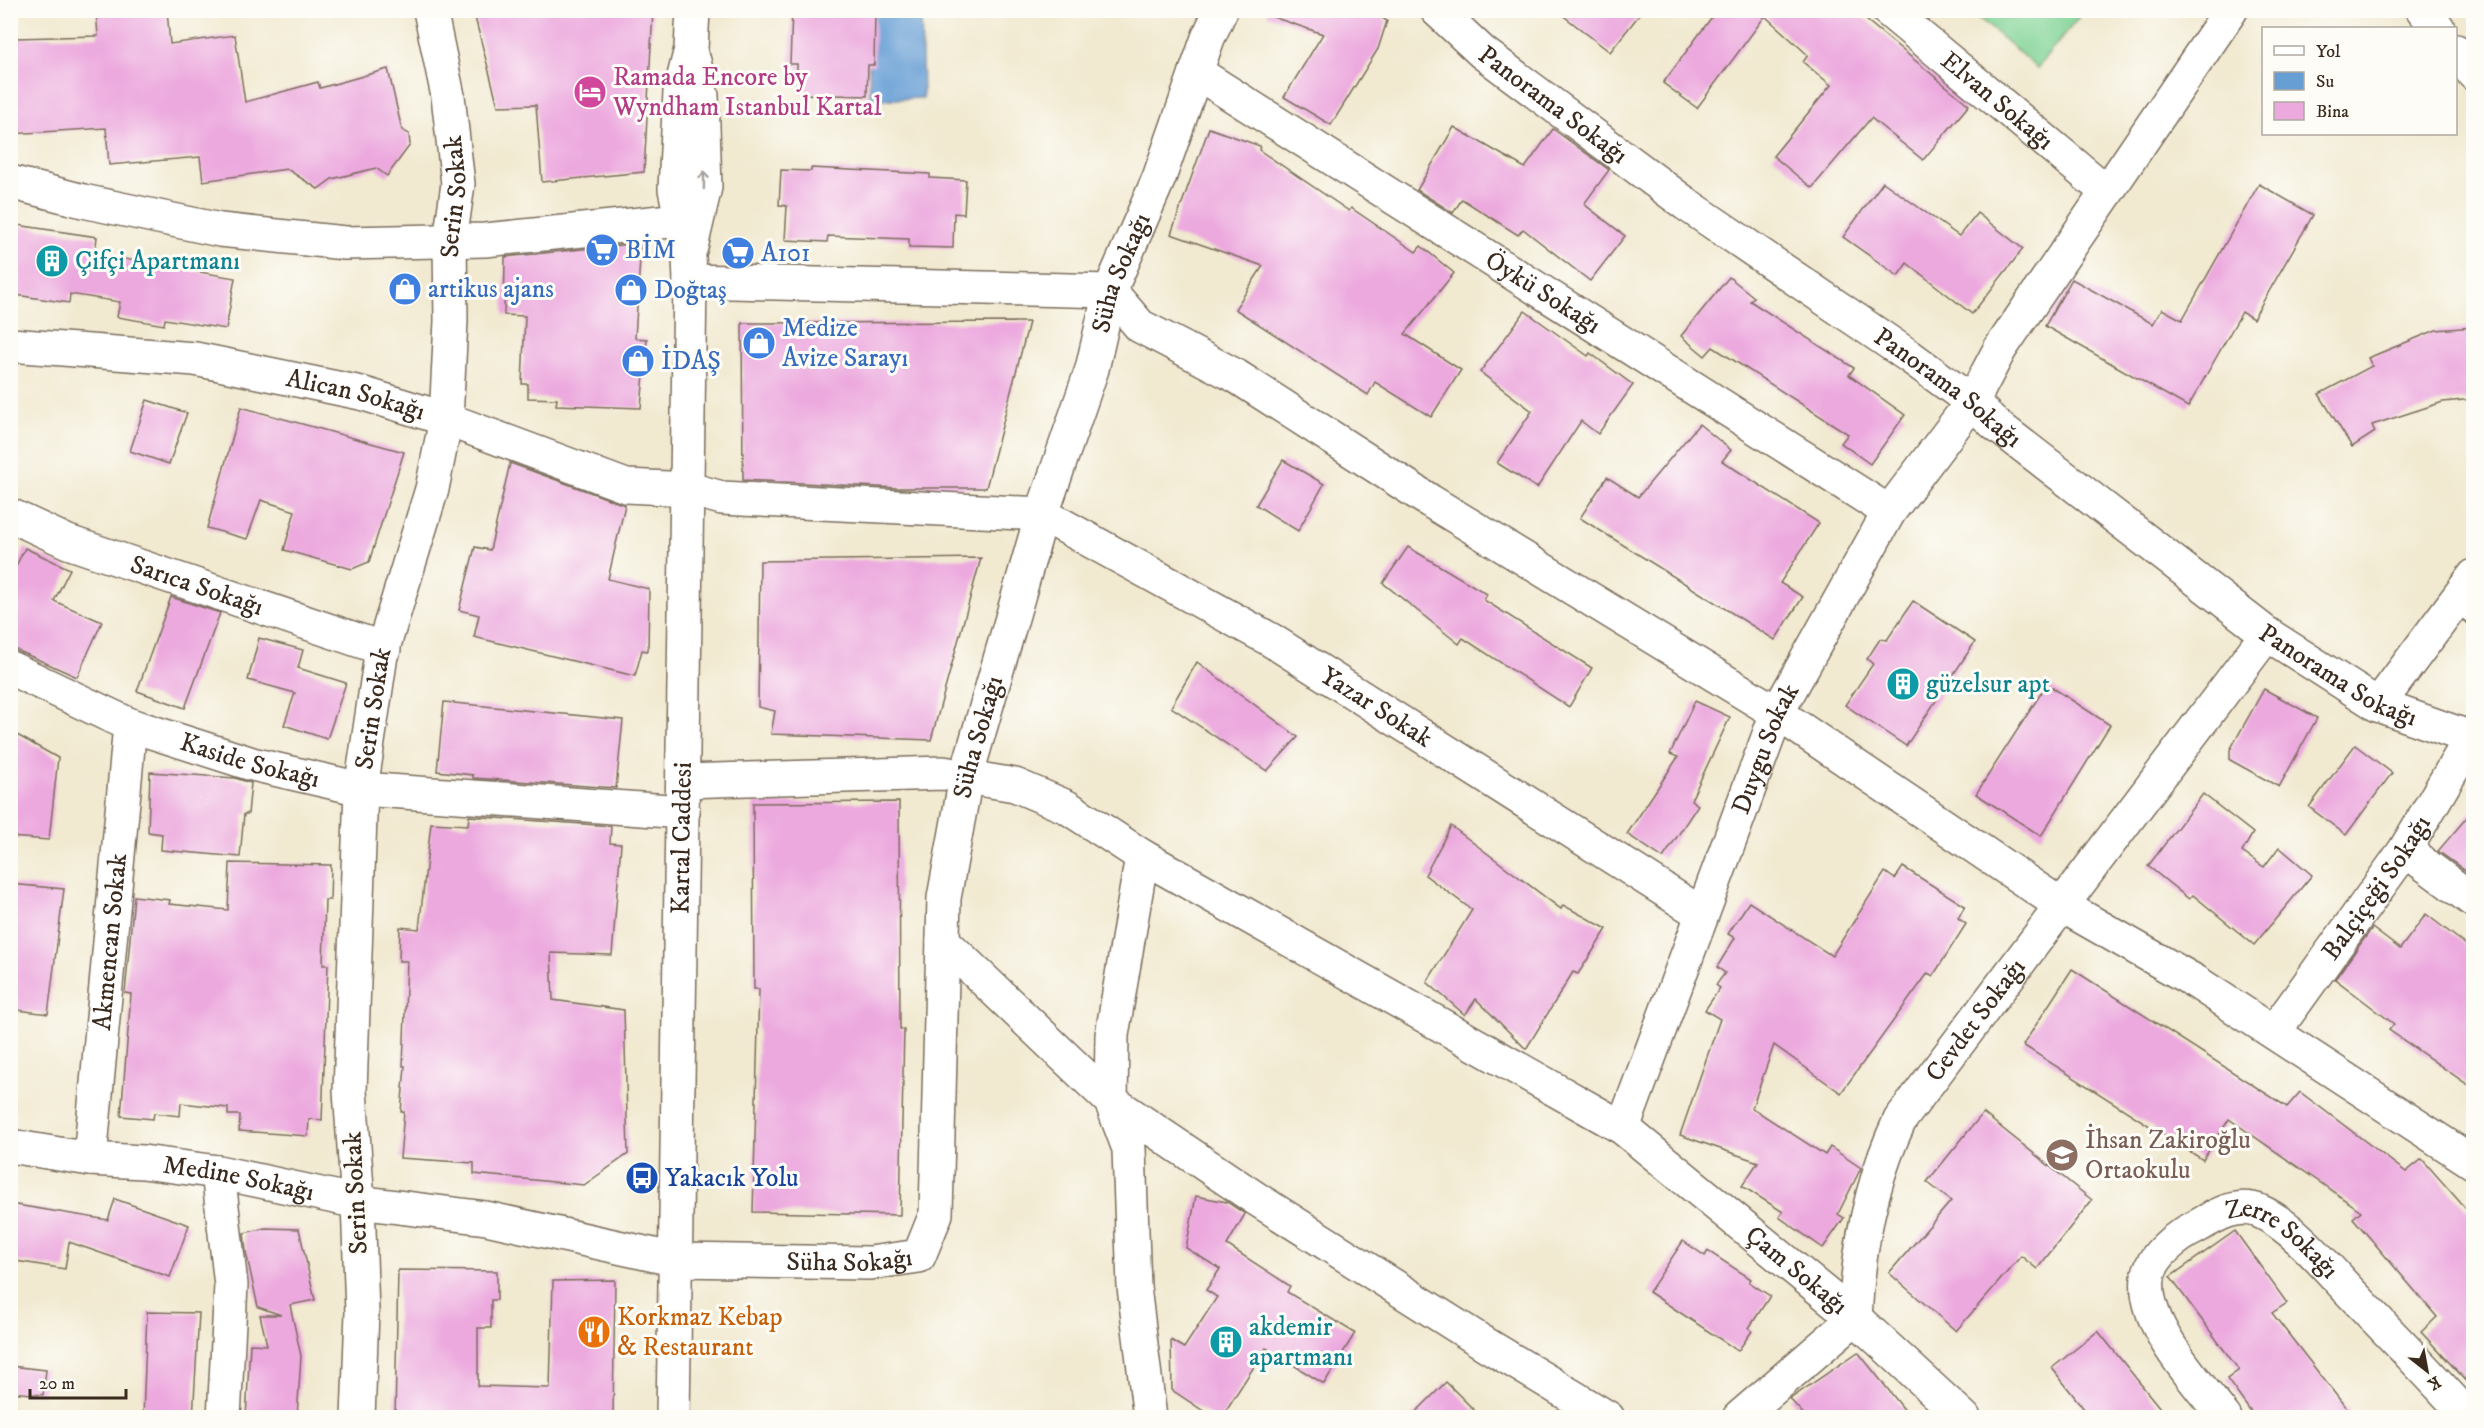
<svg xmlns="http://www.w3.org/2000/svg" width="2484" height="1428" viewBox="0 0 2484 1428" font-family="'IM FELL DW Pica',serif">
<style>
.green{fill:#81d496;stroke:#5e7f5a;stroke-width:1.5}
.water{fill:#679fd5;stroke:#51647a;stroke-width:1.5}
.building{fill:#eca9de}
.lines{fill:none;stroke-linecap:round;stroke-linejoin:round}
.lane-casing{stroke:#7b6d5c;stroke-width:20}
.street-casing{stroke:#7b6d5c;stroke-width:36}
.secondary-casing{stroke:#7b6d5c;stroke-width:36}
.lane{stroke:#fff;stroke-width:16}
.street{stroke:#fff;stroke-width:33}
.secondary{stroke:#fff;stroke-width:33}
.oneway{stroke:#a79f9a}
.labels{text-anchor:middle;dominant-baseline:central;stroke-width:6;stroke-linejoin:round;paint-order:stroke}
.hotel-label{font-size:26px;fill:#b23c85;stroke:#fdfcf7;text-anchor:start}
.street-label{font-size:26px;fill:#3b2a1e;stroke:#fdfcf7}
.shop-label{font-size:26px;fill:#366cbe;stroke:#fdfcf7;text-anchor:start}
.culture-label{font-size:26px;fill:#0d838f;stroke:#fdfcf7;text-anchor:start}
.education-label{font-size:26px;fill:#785e54;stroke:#fdfcf7;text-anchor:start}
.transit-label{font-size:26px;fill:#164399;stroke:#fdfcf7;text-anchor:start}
.food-label{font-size:26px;fill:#c56008;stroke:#fdfcf7;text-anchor:start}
</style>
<rect width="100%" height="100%" fill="#fdfcf7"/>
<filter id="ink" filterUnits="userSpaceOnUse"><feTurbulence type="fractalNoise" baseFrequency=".0167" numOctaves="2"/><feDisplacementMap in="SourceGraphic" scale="12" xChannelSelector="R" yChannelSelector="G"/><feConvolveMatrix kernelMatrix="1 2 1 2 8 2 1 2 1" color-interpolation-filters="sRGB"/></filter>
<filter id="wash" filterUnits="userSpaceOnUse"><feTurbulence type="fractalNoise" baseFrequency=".008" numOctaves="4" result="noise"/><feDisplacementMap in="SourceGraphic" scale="24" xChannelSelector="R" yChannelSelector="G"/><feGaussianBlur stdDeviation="1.35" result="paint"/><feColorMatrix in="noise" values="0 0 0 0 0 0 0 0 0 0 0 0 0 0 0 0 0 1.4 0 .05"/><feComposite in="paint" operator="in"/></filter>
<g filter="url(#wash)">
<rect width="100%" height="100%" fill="#f1e9d0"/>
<polygon class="green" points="1971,11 2084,11 2037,68"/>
<polygon class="water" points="868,11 921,11 923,98 870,100"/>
<g id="blocks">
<g class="building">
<polygon points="96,10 167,10 170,44 235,35 245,102 318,82 320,88 388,69 402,130 409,134 410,145 387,176 376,168 332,179 318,189 287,169 203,181 200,157 109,165 106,128 10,134 10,47 13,47 14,38 98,36"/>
<polygon points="473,10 653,10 644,172 542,182 536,105 498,106"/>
<polygon points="792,10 875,12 874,65 868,65 867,96 800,94 800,75 797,75 797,64 790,64"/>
<polygon points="1268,10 1370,10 1387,21 1378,49 1331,125 1284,97 1323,34 1267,15"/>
<polygon points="1556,10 1643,10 1610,52"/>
<polygon points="1717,10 1854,10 1969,105 1923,160 1871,118 1812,188 1773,156 1831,85 1803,62 1808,55 1765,16 1697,108 1663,83"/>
<polygon points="1454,127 1525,168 1553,129 1609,170 1584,204 1625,236 1590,281 1523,229 1518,235 1462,199 1453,213 1417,190"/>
<polygon points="1209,128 1260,146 1259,150 1349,211 1351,208 1416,252 1421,246 1454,273 1405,334 1461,370 1431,417 1375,382 1368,395 1235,309 1263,266 1171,234"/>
<polygon points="811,168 930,174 930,178 966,180 964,214 954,213 953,248 909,247 909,239 828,236 827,242 785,240 787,206 779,205 781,170 811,171"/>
<polygon points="1883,182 1959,236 1977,213 2023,249 1972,314 1907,263 1898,276 1843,237"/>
<polygon points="2259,184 2313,215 2253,319 2242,312 2188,407 2045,326 2072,279 2153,324 2162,309 2182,320"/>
<polygon points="10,224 97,237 95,254 235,278 226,329 165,319 164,325 117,317 120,302 70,294 69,303 16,295 17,289 10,288"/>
<polygon points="641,243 635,338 647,339 641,408 556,405 557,399 528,398 528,384 522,384 525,316 504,315 505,257"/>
<polygon points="1729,277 1754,297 1750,301 1854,368 1849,375 1905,415 1870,464 1841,443 1848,434 1713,347 1705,356 1681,336"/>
<polygon points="1525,311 1588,356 1590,353 1633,385 1598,434 1581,421 1537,488 1497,463 1532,411 1480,372"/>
<polygon points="1029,322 986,488 897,488 743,480 742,323"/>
<polygon points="2474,327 2474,399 2443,402 2372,425 2375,432 2352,447 2319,394 2372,366 2368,358 2436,330"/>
<polygon points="147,400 187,413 169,464 130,451"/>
<polygon points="241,407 404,452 369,562 352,569 284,550 295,511 261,500 247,539 207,528"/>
<polygon points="1699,424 1731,450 1722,461 1819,523 1780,583 1803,597 1775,640 1580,518 1607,477 1638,497"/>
<polygon points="1283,460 1324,484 1298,531 1256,505"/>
<polygon points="510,463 625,505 608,579 649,589 648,651 642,650 635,676 474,637 479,615 459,610 475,547 490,550"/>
<polygon points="1408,547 1487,594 1484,600 1592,668 1569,707 1463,638 1459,644 1383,583"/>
<polygon points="25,548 70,569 54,601 102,622 77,677 10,647 10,578"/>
<polygon points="981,558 931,740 771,734 775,711 758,707 760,561"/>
<polygon points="171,597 220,613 185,708 137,691"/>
<polygon points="1913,601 1975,642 1906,746 1845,705 1873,664 1867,659 1880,639 1887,640"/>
<polygon points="259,638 303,650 298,668 346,683 327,739 284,725 295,693 248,680"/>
<polygon points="1197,662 1298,737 1267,771 1171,707"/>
<polygon points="2047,684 2110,725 2041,836 1976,794"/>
<polygon points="2264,689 2317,718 2279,787 2230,760 2230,750"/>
<polygon points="1695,701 1730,717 1691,800 1698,805 1663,858 1627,834 1678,757 1670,754"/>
<polygon points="444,702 623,720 616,788 473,778 473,775 437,771"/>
<polygon points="10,731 58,758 49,840 10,837"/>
<polygon points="2355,745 2392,773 2346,835 2309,807"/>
<polygon points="150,772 235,778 251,783 248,814 244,814 240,857 161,850 162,834 148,832"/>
<polygon points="2203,794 2253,833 2242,852 2264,867 2279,847 2312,875 2254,945 2193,895 2189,899 2148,866"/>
<polygon points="899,802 900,1029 904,1029 900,1215 753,1212 759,989 754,989 753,803"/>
<polygon points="2474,809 2474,877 2438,851"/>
<polygon points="469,816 611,826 610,843 621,844 612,955 551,953 553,1000 624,1010 628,1154 584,1185 474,1174 474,1163 400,1158 404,1112 401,1112 405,1066 403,1066 407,961 399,961 400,927 419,929 431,823 468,825"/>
<polygon points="1451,826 1561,909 1563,905 1607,929 1578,974 1573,972 1526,1049 1476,999 1465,1015 1427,982 1472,910 1425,875"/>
<polygon points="230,863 331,865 330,900 325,900 323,965 328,965 322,1120 309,1119 308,1136 239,1131 240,1115 228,1115 228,1108 181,1103 180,1116 154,1113 153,1119 121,1116 131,994 125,993 134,896 170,900 169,904 228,910"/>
<polygon points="1903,867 1965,906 1958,918 1966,924 1933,976 1928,973 1841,1093 1774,1045 1752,1108 1825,1155 1830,1147 1861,1168 1838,1214 1844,1218 1823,1248 1779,1217 1783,1212 1742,1186 1758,1162 1680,1135 1720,1019 1705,1010 1720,988 1716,985 1725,973 1717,967 1735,938 1728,934 1749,902 1832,956 1885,872 1895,879"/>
<polygon points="10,884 64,889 48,1014 10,1009"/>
<polygon points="2426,914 2474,951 2474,1089 2389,1030 2394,1024 2335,979 2372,928 2400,949"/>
<polygon points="2072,969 2287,1107 2300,1092 2406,1172 2422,1159 2474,1218 2474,1389 2421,1332 2437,1317 2353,1218 2361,1211 2229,1119 2203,1160 2023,1045"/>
<polygon points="1983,1113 2092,1200 2037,1269 2021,1256 1956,1331 1889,1273 1951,1201 1927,1182"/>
<polygon points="1196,1196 1227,1202 1245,1214 1227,1245 1290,1286 1287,1292 1355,1333 1324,1384 1266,1348 1221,1418 1214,1418 1172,1390 1171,1340 1184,1348 1217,1297 1206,1290 1220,1269 1186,1248"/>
<polygon points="115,1199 189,1225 170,1277 69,1242 65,1269 10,1260 10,1204 108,1220"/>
<polygon points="265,1228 299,1229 315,1300 290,1305 301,1356 297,1418 246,1418 250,1344 267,1345 260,1315 281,1315 258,1307 246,1252 244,1233"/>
<polygon points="2235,1231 2287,1303 2272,1313 2354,1418 2255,1418 2227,1379 2239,1370 2170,1277"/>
<polygon points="1683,1241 1705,1256 1708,1251 1751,1279 1749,1282 1770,1296 1749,1328 1752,1331 1738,1351 1649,1292"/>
<polygon points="398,1270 497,1271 497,1300 491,1300 491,1328 478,1328 478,1386 550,1388 553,1281 615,1280 613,1418 395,1418"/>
<polygon points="147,1312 199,1313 193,1418 143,1418"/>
<polygon points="2098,1331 2168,1418 2091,1418 2052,1368"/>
<polygon points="1858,1352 1911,1418 1807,1418 1790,1399"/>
<polygon points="10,1366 46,1370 43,1395 10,1392"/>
<polygon points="1446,1382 1482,1418 1410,1418"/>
</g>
</g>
</g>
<g filter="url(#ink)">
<use href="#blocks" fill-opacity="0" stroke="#7b6d5c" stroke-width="1.5"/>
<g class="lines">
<defs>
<polyline id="lane" points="2454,602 2474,617"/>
<g id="street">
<path id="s1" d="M 1437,10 L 1482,52 L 1686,204 L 1909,356 L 1972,402 L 1995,424 L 2267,634 L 2378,705 L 2474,739"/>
<path id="s2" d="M 1888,10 L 2107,192"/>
<polyline points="2423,10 2438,28"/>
<polyline points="2456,51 2474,74"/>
<path id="s3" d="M 1196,72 L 1889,512"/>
<polyline points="10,182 83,201 220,230 345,243 485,240 680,220"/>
<polyline points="690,281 1110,291 1140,326 1236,376 1430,501 1777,713 2061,905 2196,982 2474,1163"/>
<path id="s4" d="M 10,345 L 195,359 L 361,393 L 446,419 L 626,486 L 689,489 L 722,498 L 1042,514 L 1271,640 L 1702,914"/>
<path id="s5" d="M 10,515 L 68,542 L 384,649"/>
<path id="s6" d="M 10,668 L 130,725 L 252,764 L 361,789 L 683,812"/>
<polyline points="2378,705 2474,576"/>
<polyline points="684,781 943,773 1015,785 1067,807 1142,856"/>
<polyline points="2405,850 2474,901"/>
<polyline points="943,941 1111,1101 1255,1198 1487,1345 1608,1418"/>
<path id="s7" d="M 2274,1032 L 2405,850 L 2471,738"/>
<path id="s8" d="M 1623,1128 L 1777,713 L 1889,512 L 1972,402 L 2000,349 L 2231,10"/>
<path id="s9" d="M 10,1146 L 90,1159 L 143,1162 L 218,1172 L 358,1202 L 486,1218 L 677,1260 L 870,1263 L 919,1256 L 936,1214 L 944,898 L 966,777 L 1042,514 L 1092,369 L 1110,291 L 1159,178 L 1208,38 L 1221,10"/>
<path id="s10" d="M 90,1159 L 130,725"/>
<polyline points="218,1172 231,1285 224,1418"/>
<path id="s11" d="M 358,1418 L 362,1312 L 358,1202 L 350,1091 L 361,789 L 381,655 L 432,489 L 446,419 L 451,321 L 450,241 L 458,184 L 448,96 L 430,10"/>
<path id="s12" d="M 1150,1418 L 1134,1287 L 1129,1149 L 1111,1101 L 1112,1035 L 1142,856 L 1623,1128 L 1855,1318 L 1964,1418"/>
<path id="s13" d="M 1739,1418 L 1855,1318 C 1858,1249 1870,1183 1900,1120 L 2267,634"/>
<path id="s14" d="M 2225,1418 C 2197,1382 2142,1325 2148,1278 C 2151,1256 2177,1236 2196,1227 C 2215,1216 2237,1202 2259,1211 C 2294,1226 2328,1269 2354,1296 C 2392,1336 2432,1376 2469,1418"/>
</g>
<g id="secondary">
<polyline points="691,247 705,187 702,96 694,61"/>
<path id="s15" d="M 673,1418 L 690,281 L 689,257 L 675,189 L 680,92 L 691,49 L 693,10"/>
</g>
</defs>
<use href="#lane" class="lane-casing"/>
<use href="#street" class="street-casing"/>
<use href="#secondary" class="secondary-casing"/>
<use href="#lane" class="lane"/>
<use href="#street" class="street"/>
<use href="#secondary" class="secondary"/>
</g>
<defs><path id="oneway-shaft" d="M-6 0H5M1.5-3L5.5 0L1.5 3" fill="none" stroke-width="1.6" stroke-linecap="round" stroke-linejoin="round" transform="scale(1.5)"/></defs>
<use class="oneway" href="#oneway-shaft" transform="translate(704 180) rotate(-89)"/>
</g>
<defs>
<symbol id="hotel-disc" viewBox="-11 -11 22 22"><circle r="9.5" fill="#d1479c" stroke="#fdfcf7"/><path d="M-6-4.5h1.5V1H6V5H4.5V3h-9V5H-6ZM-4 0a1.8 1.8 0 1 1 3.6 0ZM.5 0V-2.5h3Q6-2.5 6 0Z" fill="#fff"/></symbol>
<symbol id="supermarket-disc" viewBox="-11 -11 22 22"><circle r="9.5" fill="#3f7fe0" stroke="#fdfcf7"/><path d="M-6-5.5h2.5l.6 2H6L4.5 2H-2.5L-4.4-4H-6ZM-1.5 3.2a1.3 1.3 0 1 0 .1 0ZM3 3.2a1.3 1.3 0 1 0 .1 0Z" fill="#fff"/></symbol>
<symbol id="building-disc" viewBox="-11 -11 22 22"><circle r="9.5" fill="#0f9aa8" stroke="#fdfcf7"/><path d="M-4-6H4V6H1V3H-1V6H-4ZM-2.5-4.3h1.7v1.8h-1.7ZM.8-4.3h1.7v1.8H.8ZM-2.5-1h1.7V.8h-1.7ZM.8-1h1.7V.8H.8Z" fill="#fff"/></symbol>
<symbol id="shop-disc" viewBox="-11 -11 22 22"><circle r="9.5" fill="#3f7fe0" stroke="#fdfcf7"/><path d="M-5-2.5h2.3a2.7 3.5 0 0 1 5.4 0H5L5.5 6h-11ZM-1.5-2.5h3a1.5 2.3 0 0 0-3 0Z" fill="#fff"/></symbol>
<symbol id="school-disc" viewBox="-11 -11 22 22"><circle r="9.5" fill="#8d6e63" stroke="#fdfcf7"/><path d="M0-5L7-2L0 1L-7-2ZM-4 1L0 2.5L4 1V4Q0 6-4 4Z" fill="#fff"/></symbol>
<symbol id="bus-disc" viewBox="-11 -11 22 22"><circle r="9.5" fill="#1a4fb4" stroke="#fdfcf7"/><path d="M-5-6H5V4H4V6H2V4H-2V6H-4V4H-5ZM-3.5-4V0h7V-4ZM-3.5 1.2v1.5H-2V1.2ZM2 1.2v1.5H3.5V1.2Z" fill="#fff"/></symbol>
<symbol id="restaurant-disc" viewBox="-11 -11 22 22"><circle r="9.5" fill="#e8710a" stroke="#fdfcf7"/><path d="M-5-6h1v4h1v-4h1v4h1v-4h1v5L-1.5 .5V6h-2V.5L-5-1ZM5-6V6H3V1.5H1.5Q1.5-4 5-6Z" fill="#fff"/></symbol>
</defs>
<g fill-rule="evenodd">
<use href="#hotel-disc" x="571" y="73" width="38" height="38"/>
<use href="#supermarket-disc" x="583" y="231" width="38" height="38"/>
<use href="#supermarket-disc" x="719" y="234" width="38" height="38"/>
<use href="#building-disc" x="33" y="242" width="38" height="38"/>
<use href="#shop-disc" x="386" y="270" width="38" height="38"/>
<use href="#shop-disc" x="612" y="271" width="38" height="38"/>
<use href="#shop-disc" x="740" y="324" width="38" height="38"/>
<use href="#shop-disc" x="619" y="342" width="38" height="38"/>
<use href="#building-disc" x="1884" y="665" width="38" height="38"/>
<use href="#school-disc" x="2043" y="1136" width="38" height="38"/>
<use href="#bus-disc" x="623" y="1159" width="38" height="38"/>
<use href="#restaurant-disc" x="575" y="1313" width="38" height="38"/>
<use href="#building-disc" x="1207" y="1323" width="38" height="38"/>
</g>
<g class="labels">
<g class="hotel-label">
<text x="613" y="77">Ramada Encore by<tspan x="613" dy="30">Wyndham Istanbul Kartal</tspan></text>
</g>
<g class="street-label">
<text stroke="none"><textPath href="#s2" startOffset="142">Elvan Sokağı</textPath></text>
<text stroke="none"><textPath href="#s1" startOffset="150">Panorama Sokağı</textPath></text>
<text stroke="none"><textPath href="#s11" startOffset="1233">Serin Sokak</textPath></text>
<text stroke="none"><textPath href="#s9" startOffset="1932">Süha Sokağı</textPath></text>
<text stroke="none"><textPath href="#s3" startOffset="411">Öykü Sokağı</textPath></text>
<text stroke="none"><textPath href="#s1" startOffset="636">Panorama Sokağı</textPath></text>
<text stroke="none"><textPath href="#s4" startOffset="350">Alican Sokağı</textPath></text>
<text stroke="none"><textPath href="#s5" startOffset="200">Sarıca Sokağı</textPath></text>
<text stroke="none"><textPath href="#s1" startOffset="1122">Panorama Sokağı</textPath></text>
<text stroke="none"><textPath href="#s4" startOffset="1440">Yazar Sokak</textPath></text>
<text stroke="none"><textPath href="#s11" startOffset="711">Serin Sokak</textPath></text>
<text stroke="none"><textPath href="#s9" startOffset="1446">Süha Sokağı</textPath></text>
<text stroke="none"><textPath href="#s8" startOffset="405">Duygu Sokak</textPath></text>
<text stroke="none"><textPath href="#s6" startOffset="258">Kaside Sokağı</textPath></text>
<text stroke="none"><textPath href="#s15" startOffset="580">Kartal Caddesi</textPath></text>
<text stroke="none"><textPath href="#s7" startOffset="177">Balçiçeği Sokağı</textPath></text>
<text stroke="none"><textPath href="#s10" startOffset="218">Akmencan Sokak</textPath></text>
<text stroke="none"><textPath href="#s13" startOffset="483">Cevdet Sokağı</textPath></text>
<text stroke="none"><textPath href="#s9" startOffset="231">Medine Sokağı</textPath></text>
<text transform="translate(356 1193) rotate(-93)">Serin Sokak</text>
<text stroke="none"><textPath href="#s14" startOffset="336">Zerre Sokağı</textPath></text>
<text stroke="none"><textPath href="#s9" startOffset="850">Süha Sokağı</textPath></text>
<text stroke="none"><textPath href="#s12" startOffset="1346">Çam Sokağı</textPath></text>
</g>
<g class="shop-label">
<text x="625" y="250">BİM</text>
<text x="761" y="253">A101</text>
<text x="428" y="289">artikus ajans</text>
<text x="654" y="290">Doğtaş</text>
<text x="782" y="328">Medize<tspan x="782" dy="30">Avize Sarayı</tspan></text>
<text x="661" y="361">İDAŞ</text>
</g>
<g class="culture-label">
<text x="75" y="261">Çifçi Apartmanı</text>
<text x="1926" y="684">güzelsur apt</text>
<text x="1249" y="1327">akdemir<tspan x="1249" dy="30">apartmanı</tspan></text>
</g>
<g class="education-label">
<text x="2085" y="1140">İhsan Zakiroğlu<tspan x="2085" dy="30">Ortaokulu</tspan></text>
</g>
<g class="transit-label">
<text x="665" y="1178">Yakacık Yolu</text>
</g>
<g class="food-label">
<text x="617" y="1317">Korkmaz Kebap<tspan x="617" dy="30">&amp; Restaurant</tspan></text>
</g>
</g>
<rect width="2484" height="1428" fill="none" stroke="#fdfcf7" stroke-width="36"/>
<rect x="2262" y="27" width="195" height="108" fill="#fdfcf7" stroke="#afa8a0" stroke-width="1.5"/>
<rect x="2274" y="46" width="30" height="9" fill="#ffffff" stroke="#afa8a0" stroke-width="1.5"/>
<text x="2316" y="57" font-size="18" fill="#3b2a1e">Yol</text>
<rect x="2274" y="72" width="30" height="18" fill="#679fd5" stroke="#afa8a0" stroke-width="1.5"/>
<text x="2316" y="87" font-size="18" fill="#3b2a1e">Su</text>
<rect x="2274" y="102" width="30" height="18" fill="#eca9de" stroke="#afa8a0" stroke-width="1.5"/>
<text x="2316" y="117" font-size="18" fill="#3b2a1e">Bina</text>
<g transform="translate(2427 1371) rotate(149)" stroke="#fdfcf7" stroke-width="4.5" paint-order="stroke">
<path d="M0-4.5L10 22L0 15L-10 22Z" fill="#3b2a1e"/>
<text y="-9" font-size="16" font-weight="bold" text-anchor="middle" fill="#3b2a1e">K</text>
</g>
<path d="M30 1389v9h96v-9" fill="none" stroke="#3b2a1e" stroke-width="3"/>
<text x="39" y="1389" font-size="18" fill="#3b2a1e" stroke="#fdfcf7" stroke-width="4.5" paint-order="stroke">20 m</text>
</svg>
